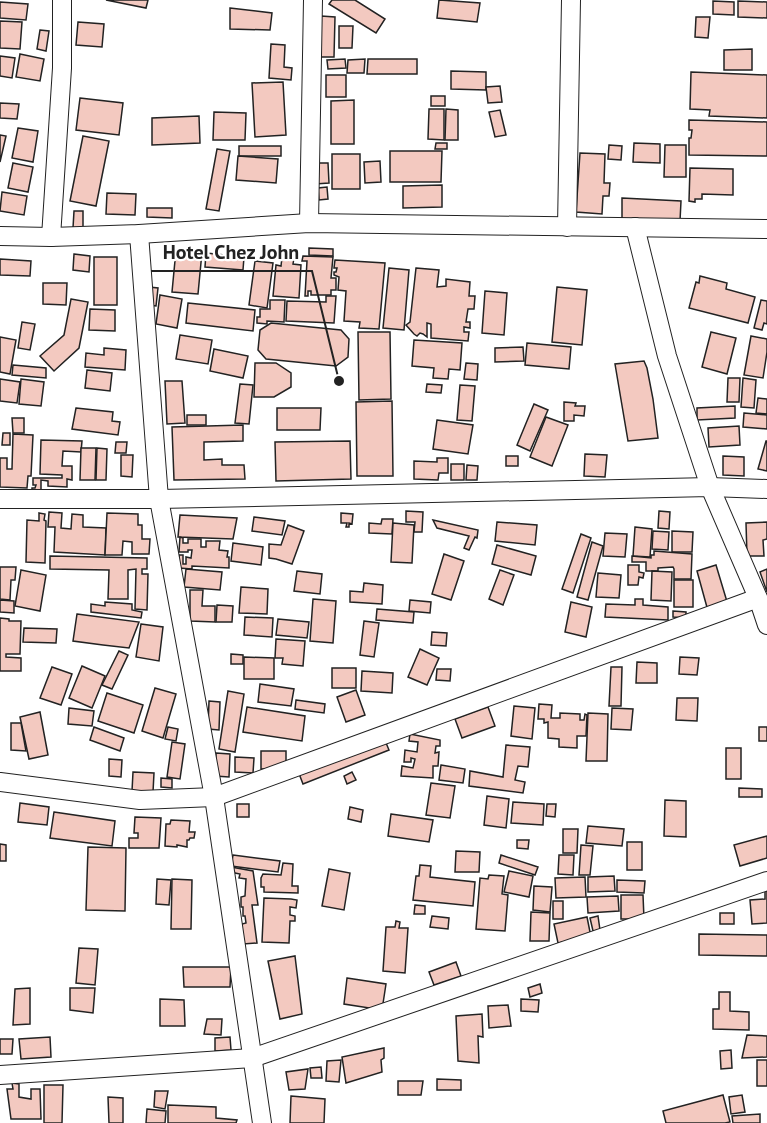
<svg xmlns="http://www.w3.org/2000/svg" width="767" height="1123" viewBox="0 0 767 1123" font-family="'PT Sans',sans-serif">
<style>
.building{fill:#f3c9c0;stroke:#222;stroke-width:1.5}
.lines{fill:none;stroke-linecap:round;stroke-linejoin:round}
.minor-casing{stroke:#222;stroke-width:20}
.minor{stroke:#fff;stroke-width:18}
.leader{fill:none;stroke:#222;stroke-width:2}
.callout-dot{fill:#222;stroke:#fff;stroke-width:2}
.callout-label{font-size:20px;text-anchor:middle;font-weight:bold;fill:#222;stroke:#fff;stroke-width:4.5;stroke-linejoin:round;paint-order:stroke}
</style>
<rect width="100%" height="100%" fill="#fff"/>
<g class="building">
<polygon points="106,0 148,0 146,8"/>
<polygon points="332,0 355,0 385,19 376,33 329,4"/>
<polygon points="439,0 480,3 477,22 437,18"/>
<polygon points="713,1 734,2 734,15 713,14"/>
<polygon points="738,1 767,2 767,18 738,17"/>
<polygon points="0,2 28,4 26,20 0,18"/>
<polygon points="230,8 272,13 270,30 230,29"/>
<polygon points="321,16 335,17 334,57 320,57"/>
<polygon points="696,17 710,17 708,38 695,37"/>
<polygon points="0,21 22,22 20,49 0,48"/>
<polygon points="78,22 104,24 102,47 76,45"/>
<polygon points="339,26 353,26 352,48 339,48"/>
<polygon points="40,30 49,31 46,51 37,49"/>
<polygon points="271,44 285,45 284,67 292,68 291,80 269,78"/>
<polygon points="752,49 752,70 724,70 724,50"/>
<polygon points="20,54 44,59 40,81 16,77"/>
<polygon points="0,56 15,58 12,78 0,76"/>
<polygon points="345,59 346,68 328,69 327,60"/>
<polygon points="365,59 364,73 347,73 348,60"/>
<polygon points="368,59 417,59 417,74 367,74"/>
<polygon points="451,71 486,72 486,90 451,89"/>
<polygon points="691,72 767,75 767,118 709,116 710,110 690,109"/>
<rect x="326" y="75" width="20" height="22"/>
<polygon points="283,82 286,135 255,137 252,83"/>
<polygon points="500,86 502,102 488,103 486,87"/>
<rect x="431" y="96" width="14" height="10"/>
<polygon points="80,98 123,103 119,135 76,130"/>
<polygon points="354,100 354,144 331,144 331,101"/>
<polygon points="0,103 19,104 17,119 0,118"/>
<polygon points="429,109 444,109 444,140 428,139"/>
<polygon points="446,109 458,110 458,140 445,140"/>
<polygon points="500,110 506,135 495,137 489,112"/>
<polygon points="214,112 246,113 245,140 213,140"/>
<polygon points="199,116 200,143 152,145 152,118"/>
<polygon points="689,120 767,122 767,156 689,155 689,138 691,138 692,130 689,130"/>
<polygon points="18,128 38,131 33,162 12,158"/>
<polygon points="0,135 6,136 0,162"/>
<polygon points="83,136 109,141 96,206 70,201"/>
<polygon points="436,143 447,143 447,149 435,149"/>
<polygon points="634,143 660,144 660,163 633,162"/>
<polygon points="609,145 622,146 621,160 608,159"/>
<polygon points="665,145 686,145 686,177 664,177"/>
<rect x="239" y="146" width="42" height="10"/>
<polygon points="217,149 230,151 219,211 206,209"/>
<polygon points="390,151 442,151 441,182 390,182"/>
<polygon points="580,153 605,154 604,183 610,183 609,196 603,196 602,214 576,212"/>
<rect x="332" y="154" width="28" height="35"/>
<polygon points="238,156 278,159 276,183 236,180"/>
<polygon points="380,161 381,182 365,183 364,162"/>
<polygon points="13,163 33,167 28,192 8,188"/>
<polygon points="315,163 328,163 329,183 315,184"/>
<polygon points="690,168 733,169 733,195 702,194 702,199 695,199 695,202 689,201"/>
<polygon points="442,185 442,207 403,208 403,186"/>
<polygon points="327,187 328,199 319,200 318,188"/>
<polygon points="2,192 27,196 24,215 0,211"/>
<polygon points="107,193 136,194 135,215 106,214"/>
<polygon points="622,198 681,201 680,221 622,219"/>
<polygon points="147,208 172,208 172,218 147,217"/>
<polygon points="74,211 83,211 83,228 73,228"/>
<polygon points="309,248 333,249 333,256 309,255"/>
<polygon points="176,250 202,252 198,294 172,292"/>
<polygon points="206,253 244,257 243,270 205,267"/>
<polygon points="74,254 90,256 89,272 73,270"/>
<polygon points="303,256 333,257 331,278 336,278 336,290 331,290 331,295 311,295 311,291 308,291 308,296 305,296 307,261 302,261"/>
<rect x="94" y="257" width="23" height="48"/>
<polygon points="282,257 294,258 293,264 301,265 299,298 273,296 276,265 281,266"/>
<polygon points="0,259 31,261 30,276 0,275"/>
<polygon points="335,260 385,263 379,329 359,328 360,322 344,321 346,291 338,290 339,277 334,275 334,272 336,272 337,268 334,268"/>
<polygon points="255,261 273,263 267,308 249,305"/>
<polygon points="389,268 409,270 404,330 383,328"/>
<polygon points="416,268 439,270 437,287 446,286 446,279 470,282 469,296 475,296 474,309 468,309 466,322 470,322 470,328 464,327 464,332 469,332 468,341 431,338 431,324 427,323 427,337 423,334 420,333 417,336 414,334 406,325 410,322"/>
<polygon points="700,276 727,283 726,289 755,297 748,323 689,308 696,282 699,283"/>
<polygon points="43,283 67,283 66,305 43,304"/>
<polygon points="149,287 158,288 156,306 148,305"/>
<polygon points="557,287 587,290 582,345 552,342"/>
<polygon points="485,291 507,293 504,335 482,333"/>
<polygon points="160,295 182,299 177,328 156,324"/>
<polygon points="326,296 336,296 334,323 286,321 287,301 326,302"/>
<polygon points="71,299 88,302 79,348 54,371 40,356 64,335"/>
<polygon points="270,300 285,300 284,322 267,321 267,324 257,323 257,317 260,317 260,309 270,309"/>
<polygon points="761,300 767,301 767,324 764,323 762,330 754,328"/>
<polygon points="188,303 255,310 253,331 186,323"/>
<polygon points="90,309 115,310 115,331 89,330"/>
<polygon points="22,322 35,324 30,350 18,348"/>
<polygon points="271,323 341,330 349,339 348,357 336,366 266,359 258,350 260,330"/>
<polygon points="358,332 390,332 391,399 359,400"/>
<polygon points="711,332 736,338 727,374 702,367"/>
<polygon points="180,335 212,340 208,364 176,359"/>
<polygon points="751,336 767,339 767,352 763,378 744,375"/>
<polygon points="0,337 16,340 10,374 0,372"/>
<polygon points="414,340 462,343 460,370 449,369 448,379 433,378 434,368 412,366"/>
<polygon points="527,343 571,347 569,369 525,365"/>
<polygon points="523,347 524,361 495,362 495,348"/>
<polygon points="104,348 126,350 125,370 85,367 86,353 104,355"/>
<polygon points="214,349 248,356 243,378 210,371"/>
<polygon points="644,361 647,368 653,399 658,438 628,441 615,364"/>
<polygon points="255,363 276,363 291,373 291,387 274,397 254,397"/>
<polygon points="466,363 478,364 477,380 464,379"/>
<polygon points="13,365 46,368 46,378 12,375"/>
<polygon points="87,370 112,373 110,391 85,388"/>
<polygon points="728,378 740,378 739,402 727,402"/>
<polygon points="743,378 756,380 754,408 741,407"/>
<polygon points="0,379 20,382 17,403 0,401"/>
<polygon points="21,379 44,382 41,406 19,404"/>
<polygon points="165,381 182,381 185,423 167,424"/>
<polygon points="240,384 253,385 249,424 235,423"/>
<polygon points="427,384 442,385 441,393 426,392"/>
<polygon points="460,385 475,386 472,421 457,420"/>
<polygon points="758,398 767,399 767,414 756,413"/>
<polygon points="392,401 393,476 357,476 356,402"/>
<polygon points="564,402 576,403 575,406 585,406 584,416 574,415 574,421 564,421"/>
<polygon points="534,404 548,410 530,451 517,445"/>
<polygon points="735,406 735,418 697,420 697,408"/>
<polygon points="76,408 113,412 112,421 120,422 118,435 72,429"/>
<polygon points="277,408 321,408 320,430 277,430"/>
<polygon points="744,413 767,415 767,429 743,427"/>
<rect x="187" y="415" width="19" height="10"/>
<polygon points="546,417 568,425 552,466 530,457"/>
<polygon points="12,418 24,418 24,433 13,433"/>
<polygon points="437,420 473,425 468,454 433,449"/>
<polygon points="243,425 243,441 204,442 204,460 222,459 222,465 244,465 245,479 174,480 172,427"/>
<polygon points="739,426 740,445 709,447 708,428"/>
<polygon points="3,433 10,433 10,445 2,445"/>
<polygon points="13,434 33,435 31,476 28,476 27,488 0,487 0,458 7,458 7,469 12,469"/>
<polygon points="41,440 82,441 81,452 63,451 62,466 72,466 72,480 67,479 67,487 48,486 48,481 41,480 41,490 32,490 32,488 35,488 36,485 33,485 33,478 62,478 62,475 40,474"/>
<polygon points="350,441 351,479 276,481 275,442"/>
<polygon points="766,441 767,441 767,471 758,469"/>
<polygon points="116,442 127,442 126,453 115,453"/>
<polygon points="81,448 96,448 95,480 80,480"/>
<polygon points="97,448 107,449 106,480 96,480"/>
<polygon points="585,454 607,455 605,477 584,476"/>
<polygon points="121,455 133,455 132,477 121,476"/>
<rect x="506" y="456" width="12" height="10"/>
<polygon points="723,456 744,457 744,476 723,475"/>
<polygon points="437,458 448,458 448,473 439,473 438,480 414,479 414,461 437,462"/>
<rect x="451" y="464" width="13" height="16"/>
<polygon points="467,465 478,466 477,480 466,480"/>
<polygon points="406,511 423,512 422,532 414,532 415,522 406,522"/>
<polygon points="659,511 670,512 669,529 658,528"/>
<polygon points="49,512 62,513 61,528 71,529 72,514 83,515 83,527 106,528 105,555 54,552 55,527 48,527"/>
<polygon points="39,513 45,514 44,520 46,521 45,563 26,562 27,520 39,521"/>
<polygon points="107,513 138,514 138,525 142,525 142,539 150,539 149,554 132,554 132,542 123,541 122,555 105,555"/>
<polygon points="341,513 353,514 352,524 349,523 349,527 346,527 347,523 341,523"/>
<polygon points="180,515 237,518 233,539 178,537"/>
<polygon points="254,517 285,521 282,535 252,531"/>
<polygon points="382,519 393,519 392,534 369,533 369,523 381,524"/>
<polygon points="433,520 478,530 477,538 475,537 469,550 464,548 469,536 437,528"/>
<polygon points="497,522 537,525 535,545 495,541"/>
<polygon points="767,522 767,539 763,540 764,556 747,556 746,523"/>
<polygon points="393,523 414,525 412,563 391,562"/>
<polygon points="288,525 304,531 292,564 276,559 269,558 269,544 281,545"/>
<polygon points="635,527 652,529 650,557 633,556"/>
<polygon points="653,531 669,532 668,550 652,549"/>
<polygon points="672,531 693,532 692,552 672,552"/>
<polygon points="605,533 627,534 625,557 603,556"/>
<polygon points="581,534 591,538 573,593 562,589"/>
<polygon points="180,537 183,538 183,543 188,543 188,539 201,539 201,547 206,547 206,541 220,541 219,550 228,551 227,557 229,557 229,568 192,566 192,569 179,568 179,555 183,555 183,564 186,564 186,557 191,558 192,550 188,550 188,552 179,552"/>
<polygon points="592,542 603,546 588,600 577,597"/>
<polygon points="233,543 263,547 261,565 231,561"/>
<polygon points="497,545 536,556 531,575 492,564"/>
<polygon points="654,551 692,554 691,579 674,579 674,569 673,567 658,568 658,571 646,571 646,562 632,562 632,556 651,558 651,555 654,555"/>
<polygon points="444,554 464,561 451,600 432,594"/>
<polygon points="50,556 147,558 147,569 142,569 142,574 148,574 147,610 135,609 136,569 128,570 128,599 108,599 109,570 50,569"/>
<polygon points="628,565 639,565 639,572 644,573 643,578 639,577 638,585 628,585"/>
<polygon points="716,565 728,605 708,611 697,571"/>
<polygon points="0,567 16,567 15,580 11,580 10,600 0,599"/>
<polygon points="186,569 222,572 220,590 184,587"/>
<polygon points="767,569 767,592 760,572"/>
<polygon points="21,570 46,575 40,611 15,606"/>
<polygon points="500,570 514,575 503,605 489,599"/>
<polygon points="297,571 322,574 320,594 294,591"/>
<polygon points="652,571 672,572 671,601 651,600"/>
<polygon points="598,573 621,575 619,598 596,597"/>
<rect x="674" y="580" width="19" height="27"/>
<polygon points="364,583 383,585 382,604 350,602 350,591 363,592"/>
<polygon points="241,587 268,589 267,614 239,613"/>
<polygon points="190,590 203,590 202,606 215,606 215,622 190,621"/>
<polygon points="313,599 336,601 333,643 310,641"/>
<polygon points="635,599 643,599 643,605 668,607 668,620 605,617 606,604 635,605"/>
<polygon points="0,600 14,601 14,613 0,612"/>
<polygon points="410,600 431,602 430,613 409,611"/>
<polygon points="105,602 132,604 132,610 142,612 141,618 91,612 91,604 105,606"/>
<polygon points="571,602 592,607 586,637 565,632"/>
<polygon points="217,605 233,606 232,622 216,622"/>
<polygon points="377,609 414,612 413,623 376,620"/>
<polygon points="673,611 686,612 686,618 673,617"/>
<polygon points="77,614 139,622 129,648 103,645 73,641"/>
<polygon points="245,617 273,618 272,637 244,635"/>
<polygon points="0,618 9,619 9,621 21,621 20,654 6,654 6,657 21,658 21,671 0,671"/>
<polygon points="278,619 309,622 307,638 276,635"/>
<polygon points="364,621 379,623 374,657 360,655"/>
<polygon points="141,624 163,627 159,661 136,657"/>
<polygon points="24,628 57,629 56,643 23,642"/>
<polygon points="432,632 447,633 446,646 431,645"/>
<polygon points="276,639 305,641 303,666 282,664 283,658 275,658"/>
<polygon points="420,649 439,658 427,685 408,677"/>
<polygon points="119,651 128,655 112,689 102,685"/>
<polygon points="231,654 243,655 243,664 231,664"/>
<polygon points="244,657 274,658 274,679 244,679"/>
<polygon points="680,657 699,658 697,675 679,674"/>
<polygon points="637,662 657,663 657,683 636,683"/>
<polygon points="82,666 105,676 92,708 69,698"/>
<polygon points="52,667 72,674 61,705 40,698"/>
<polygon points="611,667 622,667 621,706 609,706"/>
<rect x="332" y="668" width="24" height="20"/>
<polygon points="437,669 451,669 450,681 436,680"/>
<polygon points="362,671 393,673 392,693 361,691"/>
<polygon points="260,684 294,689 291,706 258,702"/>
<polygon points="155,688 176,694 163,738 142,731"/>
<polygon points="356,690 365,715 346,722 337,697"/>
<polygon points="228,691 244,694 235,752 219,749"/>
<polygon points="107,693 143,705 134,733 98,721"/>
<polygon points="677,698 698,698 697,721 676,720"/>
<polygon points="296,700 325,704 324,713 295,709"/>
<polygon points="209,701 220,702 219,730 208,729"/>
<polygon points="539,704 552,705 551,718 560,718 560,713 580,714 580,720 584,720 585,714 587,715 586,736 577,736 577,748 559,747 559,739 548,738 548,722 544,723 544,719 538,719"/>
<polygon points="514,706 535,708 532,739 511,736"/>
<polygon points="247,707 305,716 302,741 243,732"/>
<polygon points="488,707 495,726 462,738 455,719"/>
<polygon points="69,708 94,711 92,726 68,724"/>
<polygon points="612,708 633,709 631,730 611,729"/>
<polygon points="40,712 48,755 29,759 20,717"/>
<polygon points="588,713 608,714 607,761 586,761"/>
<polygon points="11,723 21,723 26,751 11,750"/>
<polygon points="94,727 124,738 120,751 90,740"/>
<polygon points="168,727 178,729 176,741 165,739"/>
<rect x="759" y="727" width="8" height="14"/>
<polygon points="410,734 440,740 440,746 436,746 435,753 439,752 438,766 433,766 433,778 401,776 402,766 413,768 415,759 411,758 411,762 404,762 405,750 417,752 418,742 409,741"/>
<polygon points="384,738 389,750 303,784 298,771"/>
<polygon points="172,742 185,744 180,779 167,777"/>
<polygon points="506,745 530,747 528,767 518,766 515,780 525,782 523,793 469,786 470,771 503,777"/>
<rect x="726" y="748" width="15" height="31"/>
<rect x="261" y="751" width="25" height="18"/>
<polygon points="216,753 230,754 229,777 215,776"/>
<polygon points="235,757 254,758 253,773 235,772"/>
<polygon points="109,759 122,760 121,777 109,776"/>
<polygon points="441,765 465,769 463,783 439,780"/>
<polygon points="133,772 154,773 153,792 132,791"/>
<polygon points="352,772 356,780 347,784 344,776"/>
<polygon points="161,778 172,779 172,788 161,787"/>
<polygon points="431,783 455,786 450,818 426,815"/>
<polygon points="739,788 762,789 762,797 739,797"/>
<polygon points="487,796 509,799 506,828 484,825"/>
<polygon points="665,800 686,801 686,837 664,836"/>
<polygon points="513,802 544,804 543,825 511,823"/>
<polygon points="20,803 49,807 47,825 18,822"/>
<rect x="237" y="804" width="12" height="13"/>
<polygon points="547,804 556,804 555,817 546,816"/>
<polygon points="350,807 363,810 361,822 348,819"/>
<polygon points="54,812 115,821 112,846 50,838"/>
<polygon points="391,814 433,820 429,842 388,836"/>
<polygon points="135,817 161,818 159,848 129,848 129,838 138,838 138,833 134,833"/>
<polygon points="171,820 190,821 189,832 195,832 194,838 190,838 189,840 187,840 187,847 177,845 177,847 165,846 166,824 170,824"/>
<polygon points="588,826 624,829 622,846 586,843"/>
<polygon points="563,829 578,829 577,853 563,853"/>
<polygon points="767,836 767,858 740,866 734,845"/>
<polygon points="517,840 529,840 528,849 517,848"/>
<rect x="627" y="842" width="15" height="28"/>
<polygon points="0,844 6,845 6,861 0,861"/>
<polygon points="581,845 593,846 590,875 579,875"/>
<polygon points="88,847 126,848 125,911 86,910"/>
<polygon points="456,851 480,852 479,872 455,872"/>
<polygon points="233,855 280,861 278,872 231,866"/>
<polygon points="501,855 538,867 535,875 499,863"/>
<polygon points="559,855 574,855 573,875 558,874"/>
<polygon points="283,863 293,864 292,886 298,886 298,893 264,892 264,887 261,887 261,878 263,874 281,875"/>
<polygon points="420,865 431,866 430,877 475,882 473,906 413,900 416,876 419,876"/>
<polygon points="231,867 253,871 258,905 252,905 257,943 243,944 242,924 246,923 245,916 243,916 243,907 241,907 241,897 245,896 246,879 239,878 240,874 235,873"/>
<polygon points="329,869 350,873 344,910 322,906"/>
<polygon points="509,871 533,876 529,897 504,892"/>
<polygon points="489,875 504,876 502,894 508,895 505,931 476,929 480,878 488,879"/>
<polygon points="614,876 615,891 588,892 588,877"/>
<polygon points="585,877 586,897 556,898 555,878"/>
<polygon points="157,879 171,880 169,905 156,904"/>
<polygon points="172,879 192,880 191,929 171,929"/>
<polygon points="617,880 645,881 644,893 617,892"/>
<polygon points="534,886 552,887 550,912 533,910"/>
<polygon points="765,891 767,891 767,923 752,924 750,900 765,899"/>
<polygon points="621,895 643,895 644,919 621,919"/>
<polygon points="618,896 619,911 588,913 587,897"/>
<polygon points="264,898 291,899 297,900 296,908 290,907 290,915 295,916 295,921 290,921 289,943 262,942"/>
<rect x="553" y="901" width="10" height="18"/>
<polygon points="415,905 425,906 425,914 414,914"/>
<polygon points="531,912 550,913 549,941 530,941"/>
<rect x="720" y="913" width="14" height="11"/>
<polygon points="432,916 449,918 448,929 430,927"/>
<polygon points="598,916 600,930 593,931 590,918"/>
<polygon points="587,917 591,937 558,943 554,924"/>
<polygon points="396,921 400,922 399,928 408,928 405,973 383,971 386,927 395,927"/>
<polygon points="699,934 767,935 767,956 699,955"/>
<polygon points="79,948 98,949 95,985 76,983"/>
<polygon points="295,956 302,1014 280,1019 268,961"/>
<polygon points="456,962 461,976 434,985 429,972"/>
<polygon points="183,967 231,967 230,987 184,987"/>
<polygon points="347,978 386,984 382,1010 344,1004"/>
<polygon points="540,984 542,993 530,997 528,988"/>
<polygon points="30,988 30,1024 13,1025 15,989"/>
<polygon points="70,988 95,988 93,1013 70,1010"/>
<polygon points="719,992 730,992 730,1011 749,1012 749,1030 713,1029 713,1009 719,1009"/>
<polygon points="160,999 184,1000 185,1026 160,1026"/>
<polygon points="521,999 539,1000 538,1012 521,1011"/>
<polygon points="508,1005 511,1026 489,1028 488,1006"/>
<polygon points="482,1014 483,1037 478,1036 479,1063 458,1061 456,1016"/>
<polygon points="207,1019 222,1019 221,1035 204,1034"/>
<polygon points="747,1035 767,1036 767,1057 742,1058"/>
<polygon points="50,1037 51,1057 21,1059 19,1039"/>
<polygon points="230,1037 231,1050 215,1051 215,1038"/>
<polygon points="0,1039 13,1039 12,1054 0,1054"/>
<polygon points="384,1048 384,1058 381,1060 382,1072 346,1083 342,1057"/>
<polygon points="731,1050 732,1068 721,1069 720,1051"/>
<polygon points="341,1060 339,1082 326,1081 327,1061"/>
<rect x="757" y="1060" width="10" height="26"/>
<polygon points="321,1067 322,1078 311,1078 310,1068"/>
<polygon points="308,1069 305,1089 289,1090 286,1072"/>
<polygon points="437,1079 461,1080 461,1090 437,1090"/>
<polygon points="398,1081 423,1081 421,1095 398,1095"/>
<polygon points="12,1083 19,1084 19,1097 31,1099 31,1089 40,1089 41,1119 11,1119 7,1089 13,1089"/>
<polygon points="44,1085 63,1085 62,1123 44,1123"/>
<polygon points="155,1091 168,1091 165,1109 154,1107"/>
<polygon points="723,1095 730,1122 725,1123 666,1123 663,1111"/>
<polygon points="742,1095 745,1112 731,1114 729,1097"/>
<polygon points="291,1096 325,1099 324,1123 290,1123"/>
<polygon points="108,1097 123,1098 123,1123 109,1123"/>
<polygon points="168,1105 216,1107 216,1118 237,1120 236,1123 168,1123"/>
<polygon points="147,1109 166,1111 165,1123 146,1123"/>
<polygon points="760,1114 760,1123 733,1123 732,1116"/>
</g>
<g class="lines">
<defs>
<g id="minor">
<polyline points="309,223 313,0"/>
<polyline points="567,227 571,0"/>
<polyline points="635,227 667,356 710,487 758,598 767,625"/>
<polyline points="139,234 159,499 214,797 262,1123"/>
<polyline points="0,236 51,237 139,234 309,223 767,229"/>
<polyline points="51,237 62,68 62,0"/>
<polyline points="0,499 159,499 710,487 767,489"/>
<polyline points="0,782 140,800 214,797 758,598"/>
<polyline points="0,1075 252,1058 767,881"/>
</g>
</defs>
<use href="#minor" class="minor-casing"/>
<use href="#minor" class="minor"/>
</g>
<path class="leader" d="M339 381L312 271H151"/>
<circle class="callout-dot" cx="339" cy="381" r="6"/>
<g class="callout-label">
<text x="231" y="259">Hotel Chez John</text>
</g>
</svg>
